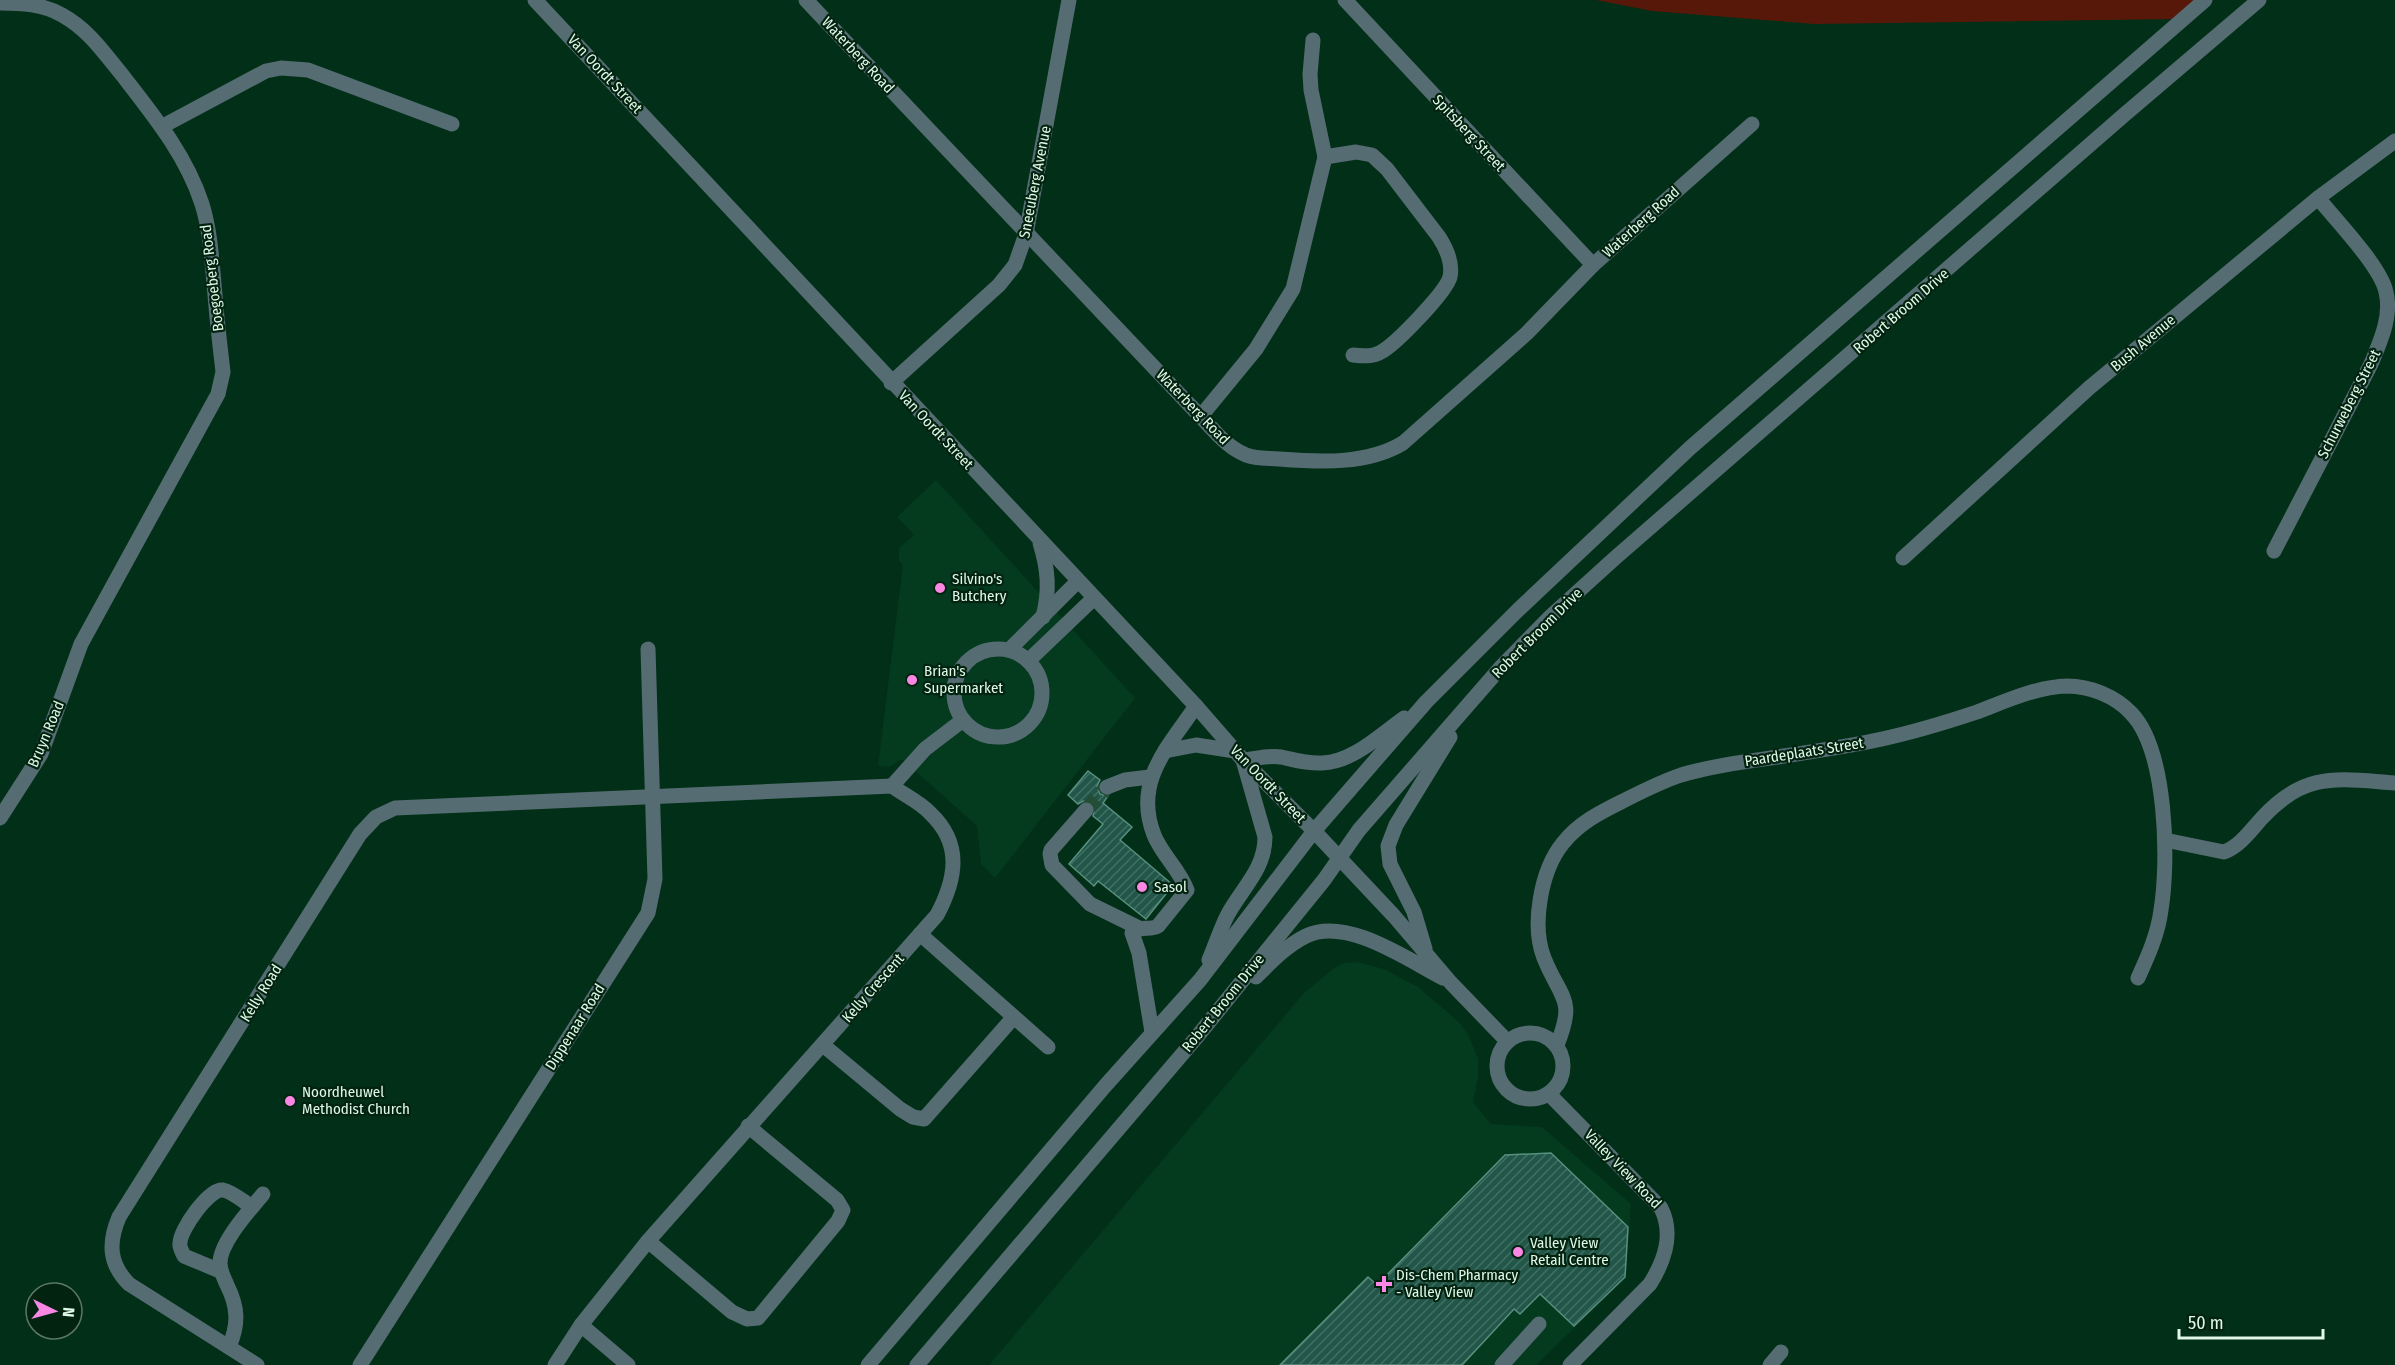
<svg xmlns="http://www.w3.org/2000/svg" width="2395" height="1365" viewBox="0 0 2395 1365" font-family="'Fira Sans Condensed',sans-serif">
<style>
.built{fill:#043a1e}
.green{fill:#581809}
.building{fill:url(#building-hatch);stroke:#589080;stroke-width:1.5}
.lines{fill:none;stroke-linecap:round;stroke-linejoin:round}
.minor-tunnel{stroke:#234d36;stroke-width:15;stroke-dasharray:15 8;stroke-linecap:butt}
.minor{stroke:#556c72;stroke-width:15}
.poi-dot{fill:#fb87e5;stroke:#032311;stroke-width:2}
.labels{text-anchor:middle;dominant-baseline:central;stroke-width:4.5;stroke-linejoin:round;paint-order:stroke}
.street-label{font-size:15px;fill:#e1f8e7;stroke:#032311}
.poi-label{font-size:15px;fill:#e1f8e7;stroke:#032311;text-anchor:start}
</style>
<defs>
<pattern id="building-hatch" width="6" height="6" patternUnits="userSpaceOnUse" patternTransform="scale(1.5)"><rect width="6" height="6" fill="#215649"/><path d="M-1 1l2-2M0 6l6-6M5 7l2-2" fill="none" stroke="#416f63"/></pattern>
</defs>
<rect width="100%" height="100%" fill="#022f17"/>
<g class="built">
<polygon points="936,480 1135,698 995,878 981,864 977,826 902,759 889,767 878,766 903,565 899,561 899,548 914,535 897,517"/>
<polygon points="1357,962 1384,969 1418,987 1459,1022 1468,1034 1478,1059 1478,1078 1473,1102 1491,1124 1542,1127 1631,1204 1626,1278 1536,1365 989,1365 1304,993 1334,968 1344,963"/>
</g>
<polygon class="green" points="1596,0 2197,0 2175,19 1814,24 1652,11"/>
<g class="building">
<polygon points="1088,771 1100,780 1097,786 1100,794 1108,796 1103,803 1132,827 1120,840 1173,885 1146,919 1098,881 1094,886 1069,864 1103,824 1093,816 1095,807 1092,802 1083,801 1078,804 1068,795"/>
<polygon points="1551,1153 1628,1227 1625,1277 1574,1326 1540,1294 1520,1314 1514,1309 1462,1365 1280,1365 1368,1277 1377,1285 1505,1155"/>
</g>
<g class="lines">
<polyline class="minor-tunnel" points="1086,810 1107,787"/>
<g class="minor">
<polyline points="535,0 1196,706 1243,760 1314,831 1394,916 1451,983 1507,1041"/>
<path d="M 806,0 L 1219,436 C 1227,444 1236,451 1246,455 C 1256,459 1268,458 1279,459 C 1319,462 1367,465 1403,443 L 1527,333 L 1593,265 L 1752,124"/>
<polyline points="1345,0 1593,265"/>
<path d="M 0,3 C 21,3 43,4 62,15 C 89,30 104,53 123,76 C 154,116 186,155 202,204 C 211,233 212,264 215,295 C 217,321 220,346 223,372 L 218,394 L 81,644 L 41,754 L 0,818"/>
<polyline points="163,126 266,71 281,68 308,70 452,124"/>
<path d="M 1325,157 L 1356,152 L 1372,155 L 1387,169 L 1439,237 C 1446,248 1453,263 1450,277 C 1446,292 1396,344 1381,352 C 1373,357 1362,356 1353,355"/>
<polyline points="891,383 999,285 1015,265 1026,234 1069,0"/>
<polyline points="1201,416 1256,349 1293,289 1325,157 1311,90 1310,74 1313,40"/>
<path d="M 1040,543 C 1048,569 1050,590 1043,617"/>
<path d="M 2274,551 L 2371,364 C 2380,342 2392,317 2386,292 C 2381,267 2336,220 2318,198"/>
<polyline points="1903,558 2089,388 2318,198 2395,141"/>
<circle cx="998" cy="693" r="44"/>
<polyline points="1009,650 1078,581"/>
<polyline points="1028,661 1094,598"/>
<polyline points="1165,751 1196,745 1235,751"/>
<polyline points="892,786 925,749 963,720"/>
<polyline points="1107,787 1125,780 1150,777"/>
<polyline points="1086,810 1051,850 1050,854 1052,865 1090,904 1139,928"/>
<path d="M 2165,840 L 2224,852 C 2240,846 2251,830 2262,818 C 2305,771 2337,779 2395,783"/>
<polyline points="920,934 1048,1047"/>
<polyline points="1425,949 1414,912 1390,864 1388,846 1396,825 1450,737"/>
<path d="M 1209,960 C 1215,946 1220,930 1227,916 C 1241,889 1265,870 1265,837 L 1243,760 C 1255,759 1269,755 1281,757 C 1295,760 1307,764 1322,763 C 1353,762 1380,735 1404,718"/>
<path d="M 1256,977 C 1271,962 1286,946 1306,936 C 1346,916 1408,960 1443,978"/>
<path d="M 1152,1032 L 1139,953 L 1132,933 C 1140,925 1150,931 1158,926 L 1187,890 C 1180,870 1162,855 1154,835 C 1133,782 1168,747 1196,706"/>
<circle cx="1530" cy="1066" r="33"/>
<polyline points="823,1045 900,1109 913,1117 924,1119 1013,1018"/>
<path d="M 1557,1045 C 1576,998 1561,1000 1544,958 C 1531,925 1541,870 1563,843 C 1579,823 1599,813 1621,802 C 1641,792 1660,782 1681,775 C 1715,765 1750,761 1784,756 C 1817,751 1850,746 1882,739 C 1914,732 1947,722 1977,712 C 2006,701 2036,687 2067,686 C 2090,686 2115,696 2131,713 C 2167,750 2169,861 2161,910 C 2158,934 2148,956 2138,978"/>
<path d="M 1549,1094 L 1661,1208 C 1674,1234 1665,1260 1650,1284 L 1570,1365"/>
<polyline points="648,1241 732,1312 747,1319 758,1318 838,1221 843,1210 837,1200 748,1126"/>
<path d="M 220,1271 L 184,1256 C 182,1251 179,1247 180,1243 C 180,1230 209,1188 223,1190 C 233,1192 244,1202 252,1207"/>
<polyline points="581,1325 628,1365"/>
<path d="M 229,1347 C 239,1324 238,1307 227,1285 C 224,1278 220,1271 220,1263 C 220,1242 250,1210 263,1194"/>
<path d="M 257,1365 L 129,1284 C 109,1264 108,1243 119,1217 L 360,834 L 376,817 L 395,808 L 892,786 C 904,795 920,802 930,813 C 963,844 956,879 937,915 L 648,1241 L 581,1325 L 555,1365"/>
<polyline points="360,1365 648,913 655,879 648,649"/>
<polyline points="868,1365 1105,1086 1200,980 1314,831 1426,702 1517,611 1690,448 2205,0"/>
<polyline points="917,1365 1196,1038 1324,880 1359,830 1502,666 1551,616 1615,558 2124,115 2259,0"/>
<polyline points="1502,1365 1539,1324"/>
<polyline points="1770,1365 1781,1352"/>
</g>
</g>
<g class="poi-dot">
<circle cx="940" cy="588" r="6"/>
<circle cx="912" cy="680" r="6"/>
<circle cx="1142" cy="887" r="6"/>
<circle cx="290" cy="1101" r="6"/>
<circle cx="1518" cy="1252" r="6"/>
<path d="M1381 1275h6v6h6v6h-6v6h-6v-6h-6v-6h6z"/>
</g>
<g class="labels">
<g class="street-label">
<text transform="translate(858 55) rotate(47)">Waterberg Road</text>
<text transform="translate(605 74) rotate(47)">Van Oordt Street</text>
<text transform="translate(1469 133) rotate(47)">Spitsberg Street</text>
<text transform="translate(1035 182) rotate(-79)">Sneeuberg Avenue</text>
<text transform="translate(1641 222) rotate(-42)">Waterberg Road</text>
<text transform="translate(212 278) rotate(-97)">Boegoeberg Road</text>
<text transform="translate(1901 311) rotate(-41)">Robert Broom Drive</text>
<text transform="translate(2143 343) rotate(-40)">Bush Avenue</text>
<text transform="translate(2349 404) rotate(-63)">Schurweberg Street</text>
<text transform="translate(1193 407) rotate(46)">Waterberg Road</text>
<text transform="translate(936 430) rotate(47)">Van Oordt Street</text>
<text transform="translate(1537 633) rotate(-45)">Robert Broom Drive</text>
<text transform="translate(46 734) rotate(-67)">Bruyn Road</text>
<text transform="translate(1804 752) rotate(-9)">Paardeplaats Street</text>
<text transform="translate(1268 784) rotate(46)">Van Oordt Street</text>
<text transform="translate(873 988) rotate(-49)">Kelly Crescent</text>
<text transform="translate(261 993) rotate(-58)">Kelly Road</text>
<text transform="translate(1223 1003) rotate(-51)">Robert Broom Drive</text>
<text transform="translate(575 1027) rotate(-58)">Dippenaar Road</text>
<text transform="translate(1623 1169) rotate(46)">Valley View Road</text>
</g>
<g class="poi-label">
<text x="952" y="579">Silvino's<tspan x="952" dy="17">Butchery</tspan></text>
<text x="924" y="671">Brian's<tspan x="924" dy="17">Supermarket</tspan></text>
<text x="1154" y="887">Sasol</text>
<text x="302" y="1092">Noordheuwel<tspan x="302" dy="17">Methodist Church</tspan></text>
<text x="1530" y="1243">Valley View<tspan x="1530" dy="17">Retail Centre</tspan></text>
<text x="1396" y="1275">Dis-Chem Pharmacy<tspan x="1396" dy="17">- Valley View</tspan></text>
</g>
</g>
<g transform="translate(54 1311) rotate(95)"><circle r="28" fill="#032311" stroke="#5c7867" stroke-width="1.5"/>
<path d="M0-4.5L10 22L0 15L-10 22Z" fill="#fb87e5"/>
<text y="-9" font-size="16" font-weight="bold" text-anchor="middle" fill="#e1f8e7">N</text>
</g>
<path d="M2179 1329v9h144v-9" fill="none" stroke="#e1f8e7" stroke-width="3"/>
<text x="2188" y="1329" font-size="18" fill="#e1f8e7" stroke="#032311" stroke-width="4.5" paint-order="stroke">50 m</text>
</svg>
